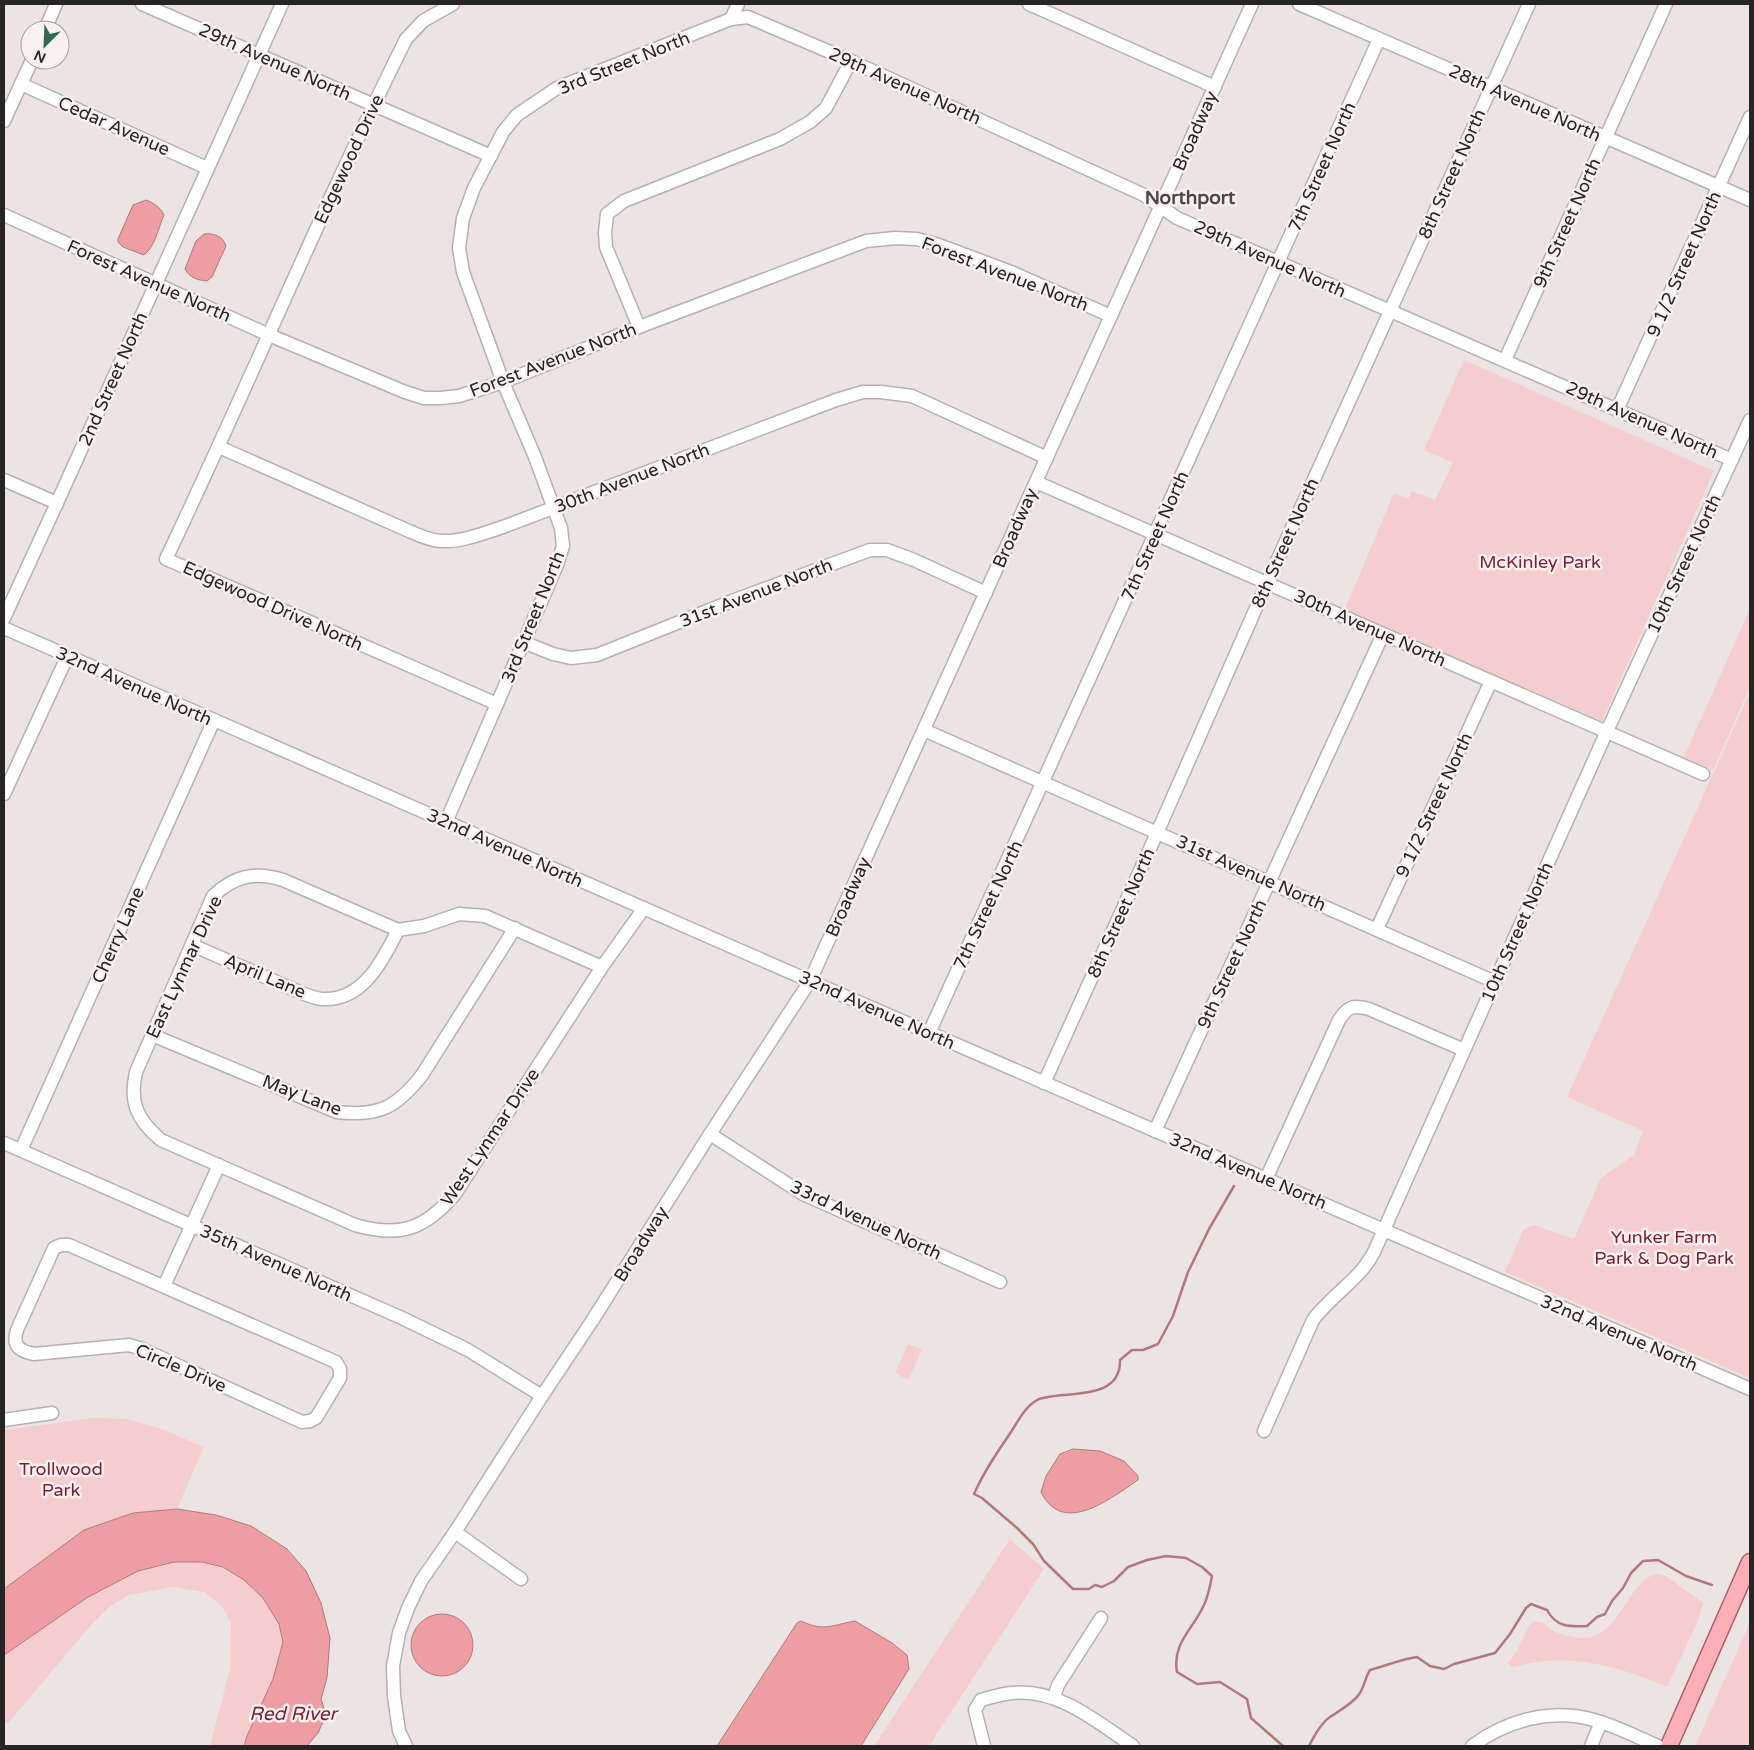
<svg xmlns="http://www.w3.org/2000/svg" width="1754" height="1750" viewBox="0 0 1754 1750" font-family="'Varela Round',sans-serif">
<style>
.green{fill:#f6cdce}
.water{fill:#ee9ea2;stroke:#b2797c}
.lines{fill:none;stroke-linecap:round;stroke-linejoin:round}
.stream{stroke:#b2797c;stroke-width:2.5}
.minor-casing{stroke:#b8b0b0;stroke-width:15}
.major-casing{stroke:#af5d64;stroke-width:19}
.minor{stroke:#fff;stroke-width:12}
.major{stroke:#fbb0b7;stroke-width:16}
.labels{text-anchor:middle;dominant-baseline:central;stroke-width:5;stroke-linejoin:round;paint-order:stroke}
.street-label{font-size:18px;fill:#272424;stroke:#f9f1f1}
.park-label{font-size:18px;fill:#7b1e2e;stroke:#f9f1f1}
.neighbourhood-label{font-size:19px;font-weight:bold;fill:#4e4747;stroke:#f9f1f1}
.water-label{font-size:19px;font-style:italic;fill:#7a1d2d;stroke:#f9f1f1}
</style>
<rect width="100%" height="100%" fill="#ece3e3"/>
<g class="green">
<polygon points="1464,360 1714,471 1602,721 1345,609 1394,493 1408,499 1412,491 1435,500 1453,463 1424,450"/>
<polygon points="1750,609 1750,687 1713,770 1684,757"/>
<polygon points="1750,692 1750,1378 1505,1272 1523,1230 1534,1225 1574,1239 1601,1178 1634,1155 1643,1131 1567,1097"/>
<polygon points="908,1344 922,1350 908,1380 895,1373"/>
<polygon points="93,1418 126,1419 159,1428 204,1447 177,1509 133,1513 84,1530 4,1589 4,1430"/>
<polygon points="1010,1539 1044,1569 929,1746 874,1746"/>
<polygon points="174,1562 202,1562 223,1567 244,1580 263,1598 279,1624 283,1642 273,1679 247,1736 244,1746 210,1746 230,1669 231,1623 221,1605 204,1592 173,1587 129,1595 110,1606 91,1625 10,1721 4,1724 4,1655 88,1597 138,1571"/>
<path d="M 1658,1574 L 1666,1576 L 1703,1603 L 1698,1621 L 1667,1687 C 1629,1670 1585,1657 1543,1661 C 1532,1663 1522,1665 1512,1667 L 1508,1664 L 1509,1661 L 1516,1653 L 1529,1625 L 1536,1621 C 1543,1622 1546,1626 1552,1630 C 1561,1635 1571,1637 1582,1638 C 1621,1639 1628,1577 1658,1574 Z"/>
<polygon points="1750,1622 1750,1746 1695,1746"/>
</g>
<g class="water">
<path d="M 146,200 C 154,203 160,207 164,215 C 159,226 155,247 144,255 L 123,247 L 118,242 L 118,239 L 133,205 Z"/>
<path d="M 204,234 C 214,233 223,236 226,246 L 212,277 L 207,281 C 197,280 190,278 185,269 L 196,241 Z"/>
<path d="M 1073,1449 L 1100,1451 L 1124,1461 L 1138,1476 L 1138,1480 C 1111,1498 1063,1537 1041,1492 L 1046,1476 L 1060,1454 Z"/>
<polygon points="177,1509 216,1515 251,1526 287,1549 306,1571 321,1603 330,1638 327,1678 321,1699 326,1715 318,1733 307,1746 244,1746 247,1736 273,1679 283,1642 279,1624 263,1598 244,1580 223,1567 202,1562 174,1562 138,1571 88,1597 4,1655 4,1589 84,1530 133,1513"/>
<circle cx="442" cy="1645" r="31"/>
<path d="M 801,1621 C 824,1632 832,1625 855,1621 L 892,1643 L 907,1655 L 909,1669 L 861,1746 L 717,1746 L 797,1623 Z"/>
</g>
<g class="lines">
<g class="stream">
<path d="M 1234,1186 L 1209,1229 L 1188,1272 L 1173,1316 L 1158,1344 L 1143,1350 L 1132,1350 L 1120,1360 C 1121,1398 1075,1392 1048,1397 C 1045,1398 1040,1398 1037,1400 C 1025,1407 1018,1421 1011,1432 C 997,1453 984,1471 974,1494 L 982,1498 L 1017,1528 L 1033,1544 L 1044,1561 L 1073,1589 L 1089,1589 L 1095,1585 L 1102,1587 L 1114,1581 L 1128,1567 L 1147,1560 L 1166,1556 L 1186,1558 L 1202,1567 L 1212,1576 C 1210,1587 1208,1598 1203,1607 C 1192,1630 1172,1644 1177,1672 L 1197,1684 L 1220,1682 L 1247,1699 L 1251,1718 L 1283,1746"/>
<path d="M 1309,1746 C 1314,1736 1321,1723 1330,1717 C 1339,1711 1348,1706 1356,1698 C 1365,1689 1364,1679 1370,1670 C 1386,1666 1401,1659 1417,1657 L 1430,1666 L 1444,1669 L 1454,1664 L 1495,1653 L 1510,1634 L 1526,1608 L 1531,1604 L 1547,1610 C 1556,1627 1569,1627 1587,1626 L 1597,1617 L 1605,1614 L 1612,1601 L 1623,1588 L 1631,1573 L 1643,1561 L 1658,1560 L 1686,1576 L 1712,1585"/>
</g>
<defs>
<g id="minor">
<polyline points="142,4 491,156"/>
<path d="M 453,4 L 423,21 L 406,39 C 321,210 248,387 166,559 L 497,704"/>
<polyline points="1029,4 1215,87"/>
<polyline points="1299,4 1750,200"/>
<polyline points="731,19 748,17 851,61 1144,195 1177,218 1732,460"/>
<polyline points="45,30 56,4"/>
<polyline points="21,84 207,168"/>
<polyline points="4,121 32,60"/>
<polyline points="4,215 269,335 405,392 424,398 441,398 459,396 503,382 639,327 866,241 895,238 917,239 939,245 1011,272 1111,316"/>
<polyline points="639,327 606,247 605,233 607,214 624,201 780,139 810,122 826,108 851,61"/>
<polyline points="1505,360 1666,4"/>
<polyline points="1617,410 1750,117"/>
<path d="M 219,447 L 409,531 C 419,535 430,541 442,541 C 462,542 484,533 503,527 L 836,400 L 863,392 L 881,392 L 912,396 L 1047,458"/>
<polyline points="4,480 57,503"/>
<polyline points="1036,482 1703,774"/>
<polyline points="4,618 57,503 282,4"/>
<polyline points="4,628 810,981 1750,1389"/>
<polyline points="523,642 553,654 571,658 597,655 732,601 870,550 887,550 914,560 986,593"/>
<polyline points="924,730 1495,982"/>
<polyline points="4,794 67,657"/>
<polyline points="446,822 557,565 563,546 561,528 535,457 503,382 463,272 459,248 463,218 474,188 503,132 517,115 557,88 731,19 738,4"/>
<polyline points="1377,929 1491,681"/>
<path d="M 192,945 L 304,994 C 310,996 317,999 323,999 C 363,1001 383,960 398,930"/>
<path d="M 602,967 L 485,916 L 459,914 L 424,926 L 398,930 L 283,880 C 255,871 234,876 213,896 L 136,1072 C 129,1102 137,1120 161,1140 L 355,1225 C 400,1238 425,1229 455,1194 L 602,967 L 644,908"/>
<polyline points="929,1033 1379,39"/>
<path d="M 152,1035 L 337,1112 C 379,1117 397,1107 422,1075 L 515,928"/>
<polyline points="1044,1083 1157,833 1267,583 1529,4"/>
<polyline points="1155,1131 1383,634"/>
<polyline points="710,1134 803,1194 1000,1282"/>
<polyline points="4,1143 402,1318 468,1350 542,1396"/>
<polyline points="21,1150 214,720"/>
<path d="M 1266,1179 L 1339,1020 C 1348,1006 1353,1005 1369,1009 L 1464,1050"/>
<path d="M 61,1245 L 69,1245 L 336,1362 L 340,1369 L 340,1378 L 316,1418 L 310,1421 L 302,1422 L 142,1349 L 129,1345 L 34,1354 C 19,1351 12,1346 17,1330 L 54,1248 Z"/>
<polyline points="164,1286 219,1165"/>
<polyline points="4,1420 52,1413"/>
<path d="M 1264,1431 L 1313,1320 C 1332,1294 1359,1281 1374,1252 L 1607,731 L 1750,420"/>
<polyline points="455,1532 521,1579"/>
<polyline points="1054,1697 1058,1685 1101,1618"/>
<polyline points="406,1746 399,1731 394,1696 393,1666 399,1633 408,1608 421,1581 455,1532 542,1396 592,1321 710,1134 810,981 1252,4"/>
<path d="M 984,1746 L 975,1710 L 981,1700 C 991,1697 1001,1694 1012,1693 C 1058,1688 1097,1722 1133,1746"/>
<path d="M 1472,1746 C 1507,1720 1551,1708 1594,1720 C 1616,1726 1637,1737 1658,1746"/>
<polyline points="1591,1746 1601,1722"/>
</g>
<polyline id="major" points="1669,1746 1750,1562"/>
</defs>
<use href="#minor" class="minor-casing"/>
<use href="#major" class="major-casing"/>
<use href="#minor" class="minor"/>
<use href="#major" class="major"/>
</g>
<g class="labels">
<g class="street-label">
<text transform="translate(275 62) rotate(24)">29th Avenue North</text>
<text transform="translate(624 63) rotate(-22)">3rd Street North</text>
<text transform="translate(905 86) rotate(24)">29th Avenue North</text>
<text transform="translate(1525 103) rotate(24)">28th Avenue North</text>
<text transform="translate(114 126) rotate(24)">Cedar Avenue</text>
<text transform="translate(1195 131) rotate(-66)">Broadway</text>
<text transform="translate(349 159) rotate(-65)">Edgewood Drive</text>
<text transform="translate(1322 167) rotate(-66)">7th Street North</text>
<text transform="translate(1452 174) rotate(-66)">8th Street North</text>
<text transform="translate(1567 223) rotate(-66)">9th Street North</text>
<text transform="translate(1270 259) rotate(24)">29th Avenue North</text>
<text transform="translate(1684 264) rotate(-66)">9 1/2 Street North</text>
<text transform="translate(1005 274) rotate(21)">Forest Avenue North</text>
<text transform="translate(149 281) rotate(24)">Forest Avenue North</text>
<text transform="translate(553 360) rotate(-21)">Forest Avenue North</text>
<text transform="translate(113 379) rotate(-66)">2nd Street North</text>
<text transform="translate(1642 420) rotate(24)">29th Avenue North</text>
<text transform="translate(632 478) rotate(-21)">30th Avenue North</text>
<text transform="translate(1015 528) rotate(-66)">Broadway</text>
<text transform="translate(1155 536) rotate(-66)">7th Street North</text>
<text transform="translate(1285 543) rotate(-66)">8th Street North</text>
<text transform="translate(1684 564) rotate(-65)">10th Street North</text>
<text transform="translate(756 593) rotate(-21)">31st Avenue North</text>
<text transform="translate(273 606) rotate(24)">Edgewood Drive North</text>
<text transform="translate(533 617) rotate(-68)">3rd Street North</text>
<text transform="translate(1370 628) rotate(24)">30th Avenue North</text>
<text transform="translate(134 686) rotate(24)">32nd Avenue North</text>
<text transform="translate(1434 805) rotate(-65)">9 1/2 Street North</text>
<text transform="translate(505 848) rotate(24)">32nd Avenue North</text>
<text transform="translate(1251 873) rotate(24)">31st Avenue North</text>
<text transform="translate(848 897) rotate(-66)">Broadway</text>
<text transform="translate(988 905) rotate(-65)">7th Street North</text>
<text transform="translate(1121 913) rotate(-66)">8th Street North</text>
<text transform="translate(1517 932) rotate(-66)">10th Street North</text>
<text transform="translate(118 935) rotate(-66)">Cherry Lane</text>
<text transform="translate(1232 964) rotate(-65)">9th Street North</text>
<text transform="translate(184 967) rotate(-65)">East Lynmar Drive</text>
<text transform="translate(265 976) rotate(23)">April Lane</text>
<text transform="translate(877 1010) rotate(24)">32nd Avenue North</text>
<text transform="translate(302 1095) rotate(21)">May Lane</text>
<text transform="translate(490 1137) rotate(-56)">West Lynmar Drive</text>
<text transform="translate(1248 1171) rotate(23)">32nd Avenue North</text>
<text transform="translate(866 1220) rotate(25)">33rd Avenue North</text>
<text transform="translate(641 1244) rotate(-58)">Broadway</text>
<text transform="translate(276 1263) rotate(24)">35th Avenue North</text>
<text transform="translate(1619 1333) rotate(23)">32nd Avenue North</text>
<text transform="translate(181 1368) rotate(23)">Circle Drive</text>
</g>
<g class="park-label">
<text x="1540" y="562">McKinley Park</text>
<text x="1664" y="1237">Yunker Farm<tspan x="1664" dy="21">Park &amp; Dog Park</tspan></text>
<text x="61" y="1469">Trollwood<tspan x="61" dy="21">Park</tspan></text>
</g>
<g class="neighbourhood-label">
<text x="1190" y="198">Northport</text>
</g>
<g class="water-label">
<text x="293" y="1714">Red River</text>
</g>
</g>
<rect width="1754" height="1750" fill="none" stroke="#272424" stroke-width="10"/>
<g transform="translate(45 45) rotate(204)"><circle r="24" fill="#f9f1f1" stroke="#a59f9f"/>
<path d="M0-4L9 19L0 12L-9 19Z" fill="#2e6952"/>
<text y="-8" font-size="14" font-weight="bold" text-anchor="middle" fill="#272424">N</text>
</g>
</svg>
